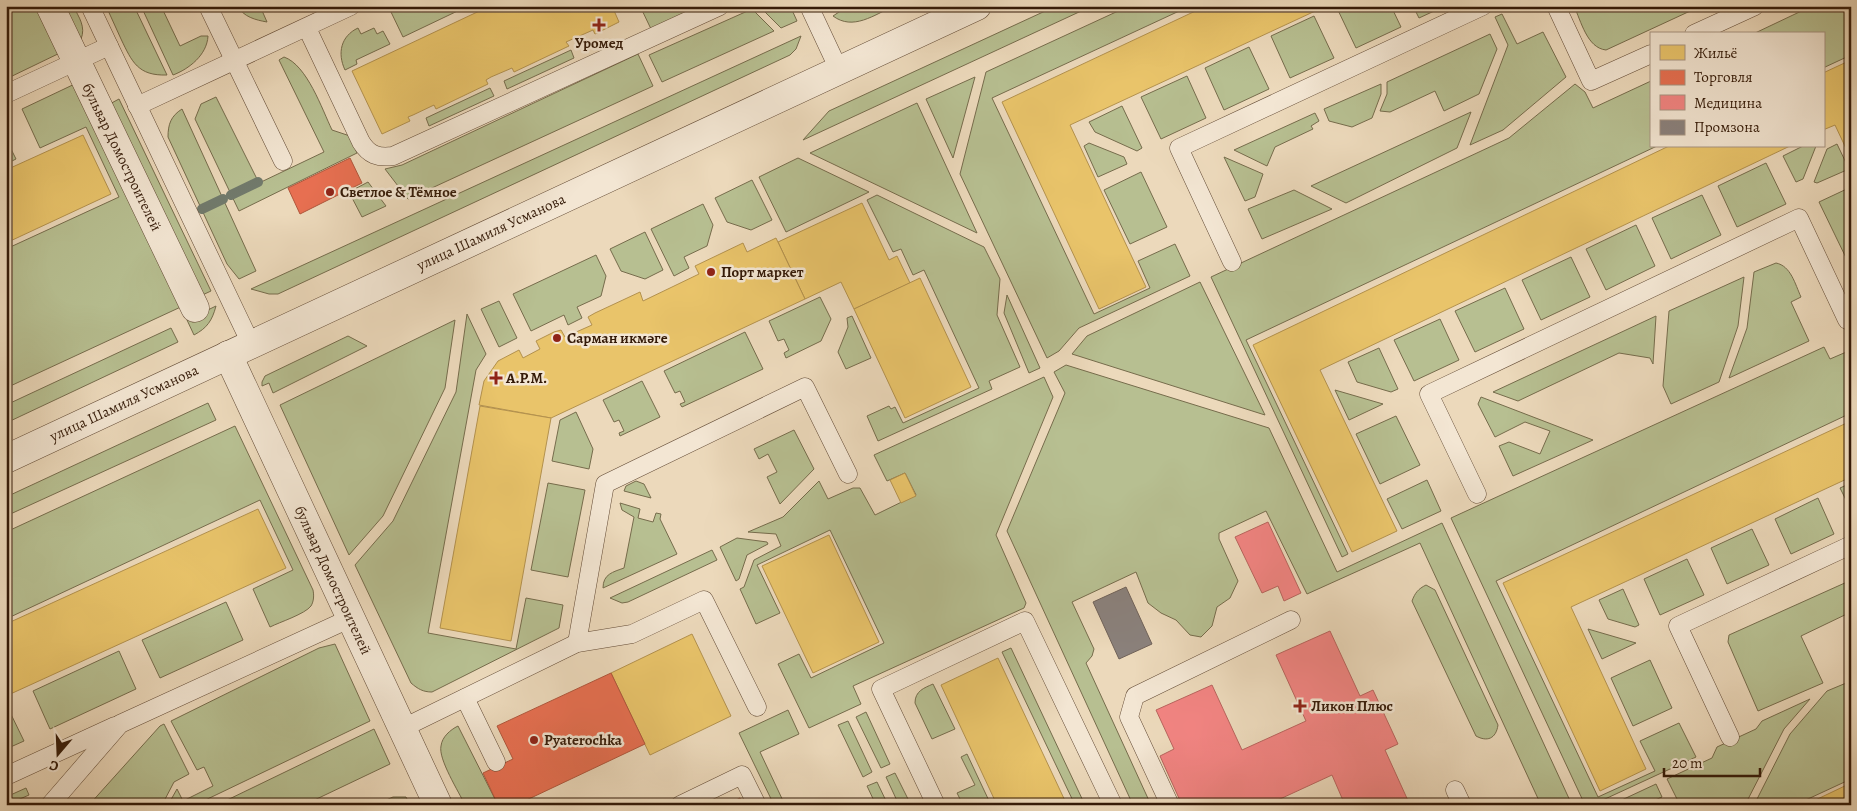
<svg xmlns="http://www.w3.org/2000/svg" width="1857" height="811" viewBox="0 0 1857 811" font-family="Alegreya,serif">
<style>
.green{fill:#b7bf91;stroke:#766c4c}
.homes{fill:#e9c46a;stroke:#b3914d}
.shops{fill:#e76f51;stroke:#b1563b}
.health{fill:#f28482;stroke:#b9645d}
.industry{fill:#8a817c;stroke:#706259}
.lines{fill:none;stroke-linecap:round;stroke-linejoin:round}
.stream{stroke:#717a6c;stroke-width:10}
.service-casing{stroke:#624a35;stroke-width:19}
.pedestrian-casing{stroke:#624a35;stroke-width:29}
.minor-casing{stroke:#624a35;stroke-width:29}
.service{stroke:#f3e6d3;stroke-width:18}
.pedestrian{stroke:#f3e6d3;stroke-width:28}
.minor{stroke:#f3e6d3;stroke-width:28}
.poi-dot{fill:#8f2418;stroke:#f3e6d3;stroke-width:2}
.labels{text-anchor:middle;dominant-baseline:central;stroke-width:5;stroke-linejoin:round;paint-order:stroke}
.poi-label{font-size:15px;font-weight:bold;fill:#341a08;stroke:#f3e6d3;text-anchor:start}
.street-label{font-size:15px;fill:#341a08;stroke:#f3e6d3}
</style>
<rect width="100%" height="100%" fill="#ecd9bb"/>
<filter id="stains"><feTurbulence type="fractalNoise" baseFrequency=".004" numOctaves="4"/><feColorMatrix values="0 0 0 0 .2 0 0 0 0 .09 0 0 0 0 .02 0 0 0 .5 -.17"/></filter>
<radialGradient id="worn" r=".72"><stop offset=".6" stop-color="#630" stop-opacity="0"/><stop offset="1" stop-color="#630" stop-opacity=".3"/></radialGradient>
<g class="green">
<polygon points="6,6 42,6 64,51 6,79"/>
<path d="M 56,6 L 73,6 C 79,17 86,27 81,39 Z"/>
<path d="M 106,6 L 134,6 L 167,75 C 138,76 132,62 121,39 C 116,28 111,17 106,6 Z"/>
<path d="M 141,6 L 161,6 L 180,46 L 201,36 L 208,36 C 207,55 189,69 173,75 Z"/>
<path d="M 238,6 L 260,6 L 267,22 C 256,20 243,17 238,6 Z"/>
<polygon points="404,6 468,6 403,37 391,12"/>
<polygon points="640,6 699,6 651,29"/>
<polygon points="759,6 788,6 792,10 797,21 781,28"/>
<path d="M 848,6 L 894,6 C 874,15 853,31 833,16 Z"/>
<polygon points="1056,6 1092,6 803,140 829,111"/>
<polygon points="1129,6 1190,6 992,98 1094,314 1150,288 1138,261 1175,244 1190,276 1079,328 1059,351 1047,358 960,174 986,72"/>
<polygon points="1336,6 1391,6 1401,27 1356,48"/>
<polygon points="1413,6 1445,6 1419,18"/>
<path d="M 1574,6 L 1701,6 L 1606,50 C 1587,48 1581,21 1574,6 Z"/>
<polygon points="1812,6 1851,6 1851,55 1823,68 1823,34 1753,34"/>
<polygon points="752,9 774,31 662,82 649,55"/>
<polygon points="1502,14 1517,44 1543,32 1566,77 1503,130 1470,145 1508,45 1495,17"/>
<polygon points="1314,16 1334,58 1290,78 1271,36"/>
<path d="M 358,28 L 361,34 L 374,28 L 377,34 L 383,31 L 390,44 L 356,60 L 357,64 L 345,70 C 337,53 341,36 358,28 Z"/>
<polygon points="1490,34 1497,49 1479,94 1444,111 1435,91 1390,112 1380,111 1387,94 1387,82"/>
<polygon points="801,36 796,49 790,55 278,294 269,294 251,289"/>
<polygon points="1249,47 1269,89 1224,110 1205,68"/>
<polygon points="571,50 574,58 507,89 504,81"/>
<polygon points="638,54 653,86 408,199 385,169 402,165"/>
<path d="M 284,57 C 307,65 322,109 332,130 L 350,136 L 357,153 L 239,211 L 195,119 L 201,104 L 216,97 L 259,183 L 324,152 L 279,60 Z"/>
<polygon points="1187,76 1206,118 1161,139 1141,97"/>
<polygon points="975,77 953,158 926,99"/>
<polygon points="81,81 185,305 6,388 6,249 119,197 86,127 40,148 22,109"/>
<polygon points="1651,81 1651,146 1657,146 1246,340 1348,554 1342,557 1211,277 1509,138 1575,84 1585,92 1593,108"/>
<polygon points="1381,84 1381,94 1372,118 1352,127 1329,121 1324,109"/>
<polygon points="490,88 494,96 429,126 426,118"/>
<polygon points="119,99 211,291 198,297 106,106"/>
<polygon points="917,103 977,233 810,153"/>
<polygon points="1122,106 1142,148 1137,151 1095,132 1089,122"/>
<path d="M 182,109 L 256,271 L 239,279 L 227,264 L 168,137 C 168,124 171,116 182,109 Z"/>
<polygon points="1471,112 1457,148 1346,203 1311,186"/>
<polygon points="1315,113 1319,121 1311,126 1313,129 1275,147 1267,166 1234,150"/>
<polygon points="6,139 16,159 6,164"/>
<polygon points="1089,143 1124,157 1127,164 1098,177 1084,146"/>
<polygon points="1837,144 1849,169 1817,183 1814,182 1827,149"/>
<polygon points="1803,146 1816,146 1803,179 1796,182 1783,156"/>
<polygon points="1224,157 1263,174 1255,197 1245,201"/>
<polygon points="798,158 869,192 786,232 759,177"/>
<polygon points="1766,163 1786,204 1737,227 1718,186"/>
<polygon points="1141,172 1167,227 1130,244 1104,190"/>
<polygon points="752,180 772,220 751,230 727,222 715,198"/>
<polygon points="368,182 386,206 362,217 349,192"/>
<polygon points="1851,187 1851,268 1819,202"/>
<polygon points="1294,190 1332,209 1262,239 1248,209"/>
<polygon points="877,195 984,247 1000,279 997,315 1020,367 989,381 992,389 878,441 867,416 889,406 891,409 895,407 903,423 979,388 924,270 913,275 901,249 893,252 867,200"/>
<polygon points="1702,195 1721,235 1671,259 1652,218"/>
<polygon points="703,204 713,225 707,246 684,257 689,268 674,276 651,229"/>
<polygon points="1636,225 1655,266 1606,290 1586,249"/>
<polygon points="645,232 663,270 645,279 621,271 610,249"/>
<polygon points="596,255 606,276 601,296 577,307 582,318 568,325 564,315 531,331 513,294"/>
<polygon points="1571,257 1590,297 1541,320 1522,280"/>
<path d="M 1776,263 C 1791,266 1795,284 1801,297 L 1791,302 L 1809,341 L 1729,378 L 1747,328 L 1754,272 Z"/>
<polygon points="1744,277 1738,326 1719,382 1671,404 1663,386 1669,311"/>
<polygon points="1200,282 1265,415 1072,354 1087,336"/>
<polygon points="1505,288 1524,329 1475,352 1455,311"/>
<polygon points="1007,295 1040,368 1029,373 1004,313"/>
<polygon points="820,297 831,319 821,341 786,358 784,353 789,350 784,339 778,341 769,321"/>
<polygon points="499,301 517,338 499,347 481,309"/>
<path d="M 216,306 C 212,321 207,328 194,335 L 187,320 Z"/>
<path d="M 467,314 L 486,354 L 476,370 L 428,633 L 516,649 L 526,598 L 563,605 L 559,628 L 432,692 C 423,692 418,689 411,683 L 355,565 L 393,521 L 456,392 Z"/>
<polygon points="852,316 871,358 846,369 838,352 848,327 847,318"/>
<polygon points="1656,316 1653,364 1650,358 1619,353 1518,401 1493,392"/>
<polygon points="1440,319 1459,360 1414,381 1394,340"/>
<polygon points="455,320 445,388 383,516 349,555 280,405"/>
<polygon points="171,328 178,342 6,423 6,405"/>
<polygon points="745,332 763,369 682,407 680,404 685,402 680,391 675,393 664,371"/>
<polygon points="348,336 367,346 273,393 269,383 262,386 262,382 265,376"/>
<polygon points="1824,347 1830,359 1851,350 1851,413 1496,581 1598,797 1655,771 1640,741 1679,723 1696,757 1592,805 1585,805 1451,518"/>
<polygon points="1379,348 1398,389 1391,392 1357,382 1348,362"/>
<polygon points="1066,365 1269,428 1337,572 1442,523 1572,805 1541,805 1420,543 1307,594 1266,511 1219,533 1219,539 1238,581 1230,598 1217,607 1212,626 1201,637 1190,635 1176,620 1161,613 1148,603 1136,572 1072,602 1094,649 1092,656 1086,663 1151,805 1133,805 1007,531 1065,393 1054,372"/>
<polygon points="1044,377 1053,397 996,535 1026,603 1024,608 853,686 861,704 809,728 778,664 799,654 811,678 884,643 830,530 757,565 780,613 756,624 740,589 744,587 754,560 781,546 776,534 748,532 783,517 819,481 828,499 853,488 860,488 875,515 916,495 905,473 887,481 874,455"/>
<polygon points="642,381 660,417 620,436 619,433 624,431 619,420 614,422 603,400"/>
<polygon points="1335,390 1383,404 1349,420"/>
<polygon points="1481,397 1593,440 1513,476 1499,446 1509,442 1540,454 1550,431 1525,422 1495,437 1478,404"/>
<polygon points="208,403 216,420 6,516 6,497"/>
<polygon points="576,412 593,449 589,469 552,461 560,420"/>
<polygon points="1396,416 1420,465 1380,484 1356,434"/>
<path d="M 235,426 L 313,590 C 314,595 314,601 311,606 C 305,614 280,622 270,627 L 253,589 L 293,570 L 260,500 L 6,619 L 6,532 Z"/>
<polygon points="794,430 814,469 780,504 767,477 777,472 768,454 759,459 754,449"/>
<polygon points="1427,480 1441,511 1402,529 1387,499"/>
<polygon points="636,481 644,484 651,498 624,491 626,486"/>
<polygon points="548,483 585,490 568,577 531,570"/>
<polygon points="1851,483 1851,510 1840,488"/>
<polygon points="1818,498 1834,534 1791,554 1775,519"/>
<path d="M 620,503 L 640,509 L 638,518 L 653,522 L 656,513 L 661,514 L 660,519 L 677,554 L 603,588 C 603,574 613,572 624,568 L 634,517 L 622,510 Z"/>
<polygon points="1752,529 1769,565 1727,584 1711,548"/>
<polygon points="737,538 767,542 768,544 747,555 739,579 736,581 720,547"/>
<polygon points="712,550 717,560 628,602 622,603 610,598"/>
<polygon points="1687,559 1704,595 1660,615 1644,579"/>
<polygon points="1847,582 1851,591 1851,612 1801,636 1823,683 1758,711 1728,642 1729,635"/>
<path d="M 1426,585 L 1435,590 L 1498,725 C 1496,739 1487,742 1476,736 L 1412,601 C 1415,593 1418,589 1426,585 Z"/>
<polygon points="1623,589 1639,625 1635,627 1608,619 1599,600"/>
<polygon points="226,602 243,640 160,678 142,640"/>
<polygon points="1588,629 1636,643 1602,659"/>
<polygon points="335,644 370,721 195,805 168,805 177,789 183,801 213,786 204,767 197,770 171,721 319,648"/>
<polygon points="1011,648 1085,805 1075,805 1002,652"/>
<polygon points="119,651 136,689 50,729 33,691"/>
<polygon points="1650,660 1672,708 1633,726 1611,678"/>
<polygon points="1851,681 1851,779 1795,805 1754,805 1790,734 1827,691"/>
<path d="M 933,684 L 955,729 L 932,739 L 915,703 C 915,691 924,688 933,684 Z"/>
<polygon points="1810,699 1784,729 1745,805 1680,805 1667,779 1712,758 1717,747 1756,729 1762,721"/>
<polygon points="6,704 24,741 6,749"/>
<polygon points="788,710 799,734 760,752 785,805 774,805 739,733"/>
<polygon points="866,712 890,764 881,768 856,717"/>
<polygon points="848,721 872,772 863,777 838,725"/>
<polygon points="164,724 189,774 174,782 162,805 89,805 160,726"/>
<path d="M 458,726 L 498,805 L 465,805 C 459,792 438,759 441,746 C 442,737 450,730 458,726 Z"/>
<polygon points="374,729 390,764 304,805 223,805 221,803"/>
<polygon points="967,754 991,805 963,805 957,793 975,785 961,757"/>
<polygon points="895,773 911,805 899,805 886,777"/>
<polygon points="877,782 888,805 876,805 867,786"/>
<polygon points="1656,784 1662,797 1644,805 1611,805"/>
<polygon points="26,788 29,795 6,805 6,797"/>
<polygon points="393,797 406,797 410,805 375,805"/>
</g>
<g class="homes">
<polygon points="490,6 612,6 619,22 595,34 593,30 566,42 569,46 514,72 512,68 491,77 486,80 488,84 436,109 434,105 413,115 408,117 410,121 382,134 352,71"/>
<polygon points="1206,6 1326,6 1070,125 1146,287 1099,309 1002,102"/>
<polygon points="1851,60 1851,159 1835,125 1823,130 1823,73"/>
<polygon points="83,135 111,194 6,243 6,170"/>
<polygon points="1669,146 1790,146 1320,370 1397,531 1352,552 1253,345"/>
<polygon points="862,203 889,260 897,256 910,283 854,309 841,282 805,299 778,242"/>
<polygon points="776,238 805,299 551,418 479,405 484,381 498,361 519,350 523,358 540,349 536,341 554,332 561,330 565,337 592,325 588,317 595,313 640,292 643,301 699,274 695,266 743,243 747,252"/>
<polygon points="920,278 971,387 905,418 854,309"/>
<polygon points="480,406 551,418 511,641 440,628"/>
<polygon points="1851,421 1851,477 1571,607 1646,769 1600,791 1503,583"/>
<polygon points="905,473 916,496 901,503 890,480"/>
<polygon points="258,509 286,568 6,696 6,624"/>
<polygon points="829,535 879,642 813,673 762,566"/>
<polygon points="692,634 731,716 650,755 611,673"/>
<polygon points="998,658 1067,805 997,805 941,685"/>
<polygon points="1851,783 1851,805 1805,805"/>
</g>
<g class="shops">
<polygon points="350,158 362,183 300,214 288,188"/>
<polygon points="611,673 645,744 516,805 498,805 483,773 513,759 497,726"/>
<polygon points="740,798 743,805 726,805"/>
</g>
<g class="health">
<polygon points="1268,522 1301,593 1284,601 1278,586 1262,593 1235,537"/>
<polygon points="1330,631 1360,696 1373,690 1398,744 1385,750 1410,805 1345,805 1332,775 1267,805 1182,805 1160,756 1174,749 1156,710 1212,685 1242,750 1306,721 1276,655"/>
</g>
<polygon class="industry" points="1126,587 1152,644 1119,659 1093,602"/>
<g class="lines">
<g class="stream">
<polyline points="231,195 258,182"/>
<polyline points="202,209 223,199"/>
</g>
<defs>
<g id="service">
<polyline points="90,6 251,344"/>
<polyline points="208,6 283,161"/>
<polyline points="809,6 839,70"/>
<polyline points="1556,6 1591,81 1651,54"/>
<path d="M 307,28 L 361,142 C 369,155 378,158 393,156 L 720,6"/>
<polyline points="1694,34 1755,6"/>
<polyline points="6,94 109,46"/>
<polyline points="137,106 351,6"/>
<polyline points="1232,262 1179,148 1483,6"/>
<polyline points="1477,494 1429,394 1799,218 1847,320 1851,318"/>
<polyline points="577,643 605,484 805,387 848,474"/>
<polyline points="465,698 496,762"/>
<polyline points="403,728 577,643 632,634 704,600 757,707"/>
<polyline points="1730,737 1678,626 1851,545"/>
<polyline points="6,776 115,726"/>
<polyline points="1455,790 1462,805"/>
<polyline points="50,805 120,724 351,618"/>
<polyline points="680,805 742,775 757,805"/>
<polyline points="936,805 881,689 1025,621 1113,805"/>
<polyline points="1170,805 1129,717 1135,696 1291,620"/>
</g>
<polyline id="pedestrian" points="50,6 195,308"/>
<g id="minor">
<polyline points="228,355 438,805"/>
<polyline points="6,459 977,6"/>
</g>
</defs>
<use href="#service" class="service-casing"/>
<use href="#pedestrian" class="pedestrian-casing"/>
<use href="#minor" class="minor-casing"/>
<use href="#service" class="service"/>
<use href="#pedestrian" class="pedestrian"/>
<use href="#minor" class="minor"/>
</g>
<g class="poi-dot">
<path d="M596.5 17.5h5v5h5v5h-5v5h-5v-5h-5v-5h5z"/>
<circle cx="330" cy="192" r="5"/>
<circle cx="711" cy="272" r="5"/>
<circle cx="557" cy="338" r="5"/>
<path d="M493.5 370.5h5v5h5v5h-5v5h-5v-5h-5v-5h5z"/>
<path d="M1297.5 698.5h5v5h5v5h-5v5h-5v-5h-5v-5h5z"/>
<circle cx="534" cy="740" r="5"/>
</g>
<g class="labels">
<g class="poi-label">
<text x="599" y="43" text-anchor="middle">Уромед</text>
<text x="340" y="192">Светлое &amp; Тёмное</text>
<text x="721" y="272">Порт маркет</text>
<text x="567" y="338">Сарман икмәге</text>
<text x="506" y="378">А.Р.М.</text>
<text x="1311" y="706">Ликон Плюс</text>
<text x="544" y="740">Pyaterochka</text>
</g>
<g class="street-label">
<text transform="translate(122 157) rotate(64)">бульвар Домостроителей</text>
<text transform="translate(491 232) rotate(-25)">улица Шамиля Усманова</text>
<text transform="translate(124 403) rotate(-25)">улица Шамиля Усманова</text>
<text transform="translate(333 580) rotate(65)">бульвар Домостроителей</text>
</g>
</g>
<rect width="1857" height="811" fill="none" stroke="#ecd9bb" stroke-width="25"/>
<rect x="8" y="8" width="1842" height="796" fill="none" stroke="#341a08" stroke-width="2.5"/>
<rect x="12" y="12" width="1832" height="786" fill="none" stroke="#341a08"/>
<rect x="1650" y="32" width="175" height="115" fill="#f3e6d3" stroke="#a79482"/>
<rect x="1660" y="45" width="25" height="15" fill="#e9c46a" stroke="#a79482"/>
<text x="1694" y="58" font-size="15" fill="#341a08">Жильё</text>
<rect x="1660" y="70" width="25" height="15" fill="#e76f51" stroke="#a79482"/>
<text x="1694" y="82" font-size="15" fill="#341a08">Торговля</text>
<rect x="1660" y="95" width="25" height="15" fill="#f28482" stroke="#a79482"/>
<text x="1694" y="108" font-size="15" fill="#341a08">Медицина</text>
<rect x="1660" y="120" width="25" height="15" fill="#8a817c" stroke="#a79482"/>
<text x="1694" y="132" font-size="15" fill="#341a08">Промзона</text>
<g transform="translate(58 754) rotate(199)" stroke="#f3e6d3" stroke-width="4" paint-order="stroke">
<path d="M0-4L9 19L0 12L-9 19Z" fill="#341a08"/>
<text y="-8" font-size="14" font-weight="bold" text-anchor="middle" fill="#341a08">С</text>
</g>
<path d="M1664 768v8h96v-8" fill="none" stroke="#341a08" stroke-width="2.5"/>
<text x="1672" y="768" font-size="15" fill="#341a08" stroke="#f3e6d3" stroke-width="4" paint-order="stroke">20 m</text>
<rect width="100%" height="100%" filter="url(#stains)"/>
<rect width="100%" height="100%" fill="url(#worn)"/>
</svg>
